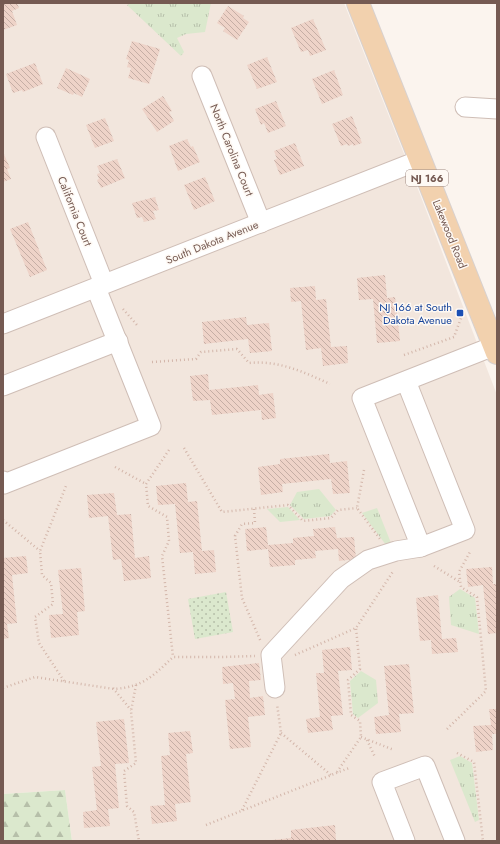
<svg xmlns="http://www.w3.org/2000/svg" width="500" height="844" viewBox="0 0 500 844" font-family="Jost,sans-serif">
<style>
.residential{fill:#f2e6dd}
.grass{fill:url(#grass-tufts)}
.forest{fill:url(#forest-firs)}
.park{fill:url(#park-dots)}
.building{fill:url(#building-back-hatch)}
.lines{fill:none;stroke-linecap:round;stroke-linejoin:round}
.minor-casing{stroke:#cfbeb6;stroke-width:21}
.major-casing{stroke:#d8d1cf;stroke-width:24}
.path{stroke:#d3b6aa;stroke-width:2.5;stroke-dasharray:1 3;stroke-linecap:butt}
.minor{stroke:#fff;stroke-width:19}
.major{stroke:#f2d1ae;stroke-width:22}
.transit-dot{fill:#1a4fb4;stroke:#fef9f4;stroke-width:1.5}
.labels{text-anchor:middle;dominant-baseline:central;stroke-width:3;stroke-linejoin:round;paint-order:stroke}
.shield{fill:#fef9f4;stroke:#9e8a83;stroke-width:1}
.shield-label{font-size:10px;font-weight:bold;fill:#755a52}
.street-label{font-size:11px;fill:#755a52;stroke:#fef9f4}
.transit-label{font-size:11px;fill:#164399;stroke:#fef9f4;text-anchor:end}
</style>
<defs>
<pattern id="grass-tufts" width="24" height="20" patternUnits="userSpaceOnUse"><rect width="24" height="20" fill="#dbe8cd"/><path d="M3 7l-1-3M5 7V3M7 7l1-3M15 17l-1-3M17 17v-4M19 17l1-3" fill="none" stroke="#b6bfa9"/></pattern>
<pattern id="forest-firs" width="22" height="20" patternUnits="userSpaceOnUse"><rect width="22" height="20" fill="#dbe8cd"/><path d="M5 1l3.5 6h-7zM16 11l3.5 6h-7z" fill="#b6bfa9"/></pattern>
<pattern id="park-dots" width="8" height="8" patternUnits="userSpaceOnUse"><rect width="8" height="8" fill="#dbe8cd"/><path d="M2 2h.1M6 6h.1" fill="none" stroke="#b6bfa9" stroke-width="1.8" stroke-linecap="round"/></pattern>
<pattern id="building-back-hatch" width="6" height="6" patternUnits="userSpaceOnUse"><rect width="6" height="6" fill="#eed3c8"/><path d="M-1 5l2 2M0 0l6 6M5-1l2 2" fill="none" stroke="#c5aea5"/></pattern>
</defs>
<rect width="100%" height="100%" fill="#fbf4ee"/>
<polygon class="residential" points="3,3 344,3 416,184 497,395 497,841 72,841 65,790 3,794"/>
<g class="grass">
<polygon points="132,3 211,3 205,32 186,34 177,38 184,52 181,56 127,5"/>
<polygon points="319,489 336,510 330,516 304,519 290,505 297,492"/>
<polygon points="288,507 300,520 280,522 267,509"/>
<polygon points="377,508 391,543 386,545 362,513"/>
<polygon points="460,589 475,598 479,634 451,625 449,597"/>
<polygon points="361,671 376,680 378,703 358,718 353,714 350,681"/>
<polygon points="460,756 472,763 479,820 475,822 450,760"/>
</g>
<polygon class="forest" points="65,790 72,841 3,841 3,794"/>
<polygon class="park" points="226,592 233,632 195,639 188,599"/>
<g class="building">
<polygon points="3,3 17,3 19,8 12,11 17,25 3,30"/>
<polygon points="228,6 244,16 243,18 249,22 237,40 223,31 225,28 217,23"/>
<polygon points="313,19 326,50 310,56 308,50 301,52 291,28"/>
<polygon points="132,41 160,49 149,84 128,78 131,68 127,67 129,60 126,59"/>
<polygon points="267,57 277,82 257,89 247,65"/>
<polygon points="35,63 43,84 23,92 22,90 13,93 6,74"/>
<polygon points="66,68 90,79 82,97 74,93 73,95 57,88"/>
<polygon points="334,70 343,95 322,104 312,79"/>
<polygon points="163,96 172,111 169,112 174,121 157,132 142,109"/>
<polygon points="276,101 286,126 268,133 264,123 261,125 255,109"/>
<polygon points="352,116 362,143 353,146 353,144 348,146 347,144 341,146 332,124"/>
<polygon points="105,118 114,141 95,148 86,125"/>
<polygon points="187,139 191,147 193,146 200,162 178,171 169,146"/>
<polygon points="295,143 304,166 280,175 274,160 277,159 274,151"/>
<polygon points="3,152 10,168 7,169 11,179 3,182"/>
<polygon points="117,159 125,178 101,188 97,180 99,179 97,174 100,173 97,166"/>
<polygon points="205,177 215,201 194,210 184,185"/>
<polygon points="155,197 159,210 153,211 156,219 144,222 142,217 137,218 132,203"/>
<polygon points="28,222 47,270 30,277 10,229"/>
<polygon points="385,275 387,298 395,297 400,341 377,343 373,299 359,300 357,278"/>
<polygon points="315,286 316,300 326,299 331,347 347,346 348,363 323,366 321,348 306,350 301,301 291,302 290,288"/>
<polygon points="246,317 247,325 269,323 272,351 250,353 248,339 204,344 202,322"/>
<polygon points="208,374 209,390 258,385 259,395 273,393 276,418 262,420 261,410 212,415 210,400 193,401 190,376"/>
<polygon points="329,454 330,463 347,461 350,493 333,494 331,479 282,484 283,492 261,495 258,467 280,464 280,459"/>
<polygon points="186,483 188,502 197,501 202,551 214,550 216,572 195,574 193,552 180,553 175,504 158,505 156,486"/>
<polygon points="114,493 117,515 131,514 135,558 149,556 151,578 124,581 121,559 113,560 108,516 89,518 87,495"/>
<polygon points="266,527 268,545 293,543 293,538 314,536 313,529 335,527 337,538 354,537 356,559 339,561 338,549 315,551 316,558 295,560 295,565 270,567 268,549 247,551 245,529"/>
<polygon points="26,556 28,573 12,575 17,623 7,624 9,638 3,639 3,558"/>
<polygon points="492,567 493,584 497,584 497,633 488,634 483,585 468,587 466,569"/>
<polygon points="81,568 85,611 77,612 79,635 51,638 49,615 63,614 58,570"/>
<polygon points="438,595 442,639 456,638 458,652 432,654 431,640 420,641 416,598"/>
<polygon points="350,647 352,670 338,671 343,715 331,716 333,730 308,733 306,719 320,717 316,673 324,673 322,650"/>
<polygon points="259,663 261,680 249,681 250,698 263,696 265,715 248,717 251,747 230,749 225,700 235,699 233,683 223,684 222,667"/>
<polygon points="409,664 414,713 399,714 401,732 376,734 374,717 389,715 384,666"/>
<polygon points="489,709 497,709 497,734 492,734 493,750 476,752 473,726 491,725"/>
<polygon points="124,719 129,763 115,764 119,808 108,809 110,826 84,828 83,812 97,810 92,767 101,766 96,722"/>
<polygon points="190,731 193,753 186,754 191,802 175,804 177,821 152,824 150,806 165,805 161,756 170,755 168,733"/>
<polygon points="335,825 336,841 272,841 272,840 291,838 291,830"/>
</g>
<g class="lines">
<defs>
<g id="minor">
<polyline points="202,76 261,223"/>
<polyline points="465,107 497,109"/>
<polyline points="46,137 104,284"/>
<polyline points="3,324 420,160"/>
<polyline points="406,381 465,530 421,547 362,398 494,346"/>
<polyline points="3,386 118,341"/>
<polyline points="3,481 4,484 151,426 96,288"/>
<polyline points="275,688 271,655 341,579 368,560 396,551 421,547"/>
<polyline points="405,841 382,782 425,766 455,841"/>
</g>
<polyline id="major" points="358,3 497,353"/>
</defs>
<use href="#minor" class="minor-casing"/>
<use href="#major" class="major-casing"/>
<g class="path">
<polyline points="123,309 137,325"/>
<polyline points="404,355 454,337 462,315"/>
<path d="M 152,362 L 196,359 L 201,352 L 237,349 L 249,363 C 278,360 304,372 330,384"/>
<polyline points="184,448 222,512 288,505 303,521 331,518 338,510 357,508"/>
<polyline points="169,450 146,484 148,506 167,517 169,541 162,556 173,657"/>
<polyline points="115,467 146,484"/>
<polyline points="364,470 357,508 380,539"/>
<polyline points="254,509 255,523 242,524 235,536 242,598 261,642"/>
<polyline points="3,520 40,551"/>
<polyline points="434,566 460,582"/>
<polyline points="295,655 356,628 394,570"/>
<polyline points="64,681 39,643 35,617 53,604 51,583 42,575 40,551 66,486"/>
<polyline points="136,685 131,711 136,763 124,771 127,806 134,812 139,841"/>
<path d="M 3,688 L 35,677 L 114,689 C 143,687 153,676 173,657 L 223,657 L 255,656"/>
<polyline points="113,688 131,710"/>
<polyline points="447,729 486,691 477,597 461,587 459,572 470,552"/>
<polyline points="281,733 331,775"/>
<polyline points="361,737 394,750"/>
<polyline points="367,740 375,757"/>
<polyline points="457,753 474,762 483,841"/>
<polyline points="337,772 361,737 360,721 351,715 348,680 360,669 356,628"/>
<polyline points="242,810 281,733 277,704"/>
<polyline points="206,825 349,768"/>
</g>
<use href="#minor" class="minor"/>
<use href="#major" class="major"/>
</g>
<rect class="transit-dot" x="456" y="309" width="8" height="8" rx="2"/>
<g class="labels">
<rect class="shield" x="406" y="170" width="42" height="16" rx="3"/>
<g class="shield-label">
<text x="427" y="178">NJ 166</text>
</g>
<g class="street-label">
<text transform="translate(232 150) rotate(68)">North Carolina Court</text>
<text transform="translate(75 211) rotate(68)">California Court</text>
<text transform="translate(450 234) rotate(68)">Lakewood Road</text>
<text transform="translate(212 242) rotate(-22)">South Dakota Avenue</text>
</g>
<g class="transit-label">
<text x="452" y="307">NJ 166 at South<tspan x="452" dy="13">Dakota Avenue</tspan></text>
</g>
</g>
<rect width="500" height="844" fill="none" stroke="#755a52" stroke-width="8"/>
</svg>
